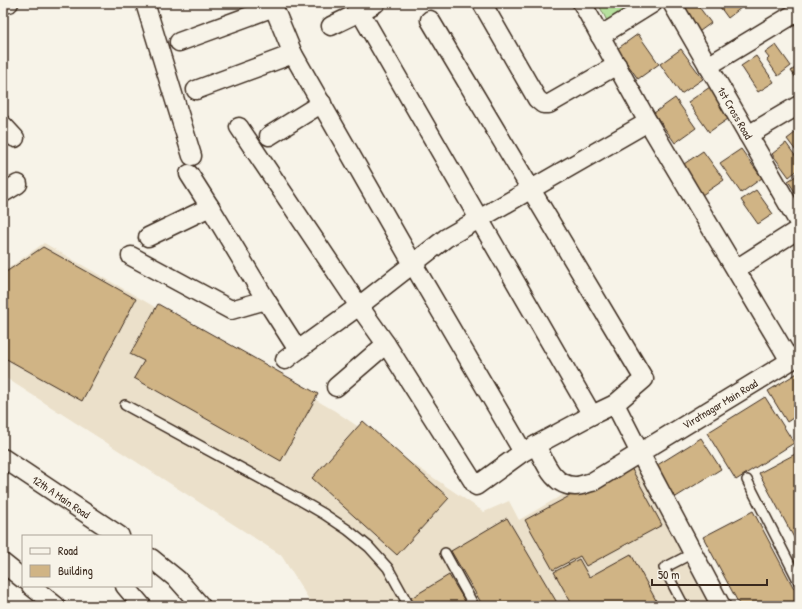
<svg xmlns="http://www.w3.org/2000/svg" width="802" height="609" viewBox="0 0 802 609" font-family="'Patrick Hand',sans-serif">
<style>
.built{fill:#ebe0ca}
.green{fill:#b6e19e;stroke:#78865e}
.building{fill:#d0b485;stroke:#3b2a1e}
.lines{fill:none;stroke-linecap:round;stroke-linejoin:round}
.service-casing{stroke:#3b2a1e;stroke-width:12}
.minor-casing{stroke:#3b2a1e;stroke-width:21}
.service{stroke:#f7f3e8;stroke-width:9}
.minor{stroke:#f7f3e8;stroke-width:18}
.labels{text-anchor:middle;dominant-baseline:central;stroke-width:3;stroke-linejoin:round;paint-order:stroke}
.street-label{font-size:11px;fill:#3b2a1e;stroke:#f7f3e8}
</style>
<rect width="100%" height="100%" fill="#f7f3e8"/>
<filter id="ink" filterUnits="userSpaceOnUse"><feTurbulence type="fractalNoise" baseFrequency=".025" numOctaves="2"/><feDisplacementMap in="SourceGraphic" scale="8" xChannelSelector="R" yChannelSelector="G"/><feConvolveMatrix kernelMatrix="1 2 1 2 8 2 1 2 1" color-interpolation-filters="sRGB"/></filter>
<g filter="url(#ink)">
<polygon class="built" points="44,243 335,411 484,512 509,501 519,520 630,456 709,606 313,606 281,555 3,376 3,272"/>
<polygon class="green" points="598,3 647,3 609,25"/>
<g class="building">
<polygon points="689,3 696,3 711,23 696,34 679,10"/>
<polygon points="717,3 745,3 746,4 728,18"/>
<polygon points="638,34 659,64 638,79 617,49"/>
<polygon points="776,45 791,66 778,76 767,60 769,58 765,53"/>
<polygon points="681,49 703,79 681,94 660,64"/>
<polygon points="756,56 774,82 758,92 741,66"/>
<polygon points="799,65 799,82 791,71"/>
<polygon points="710,87 731,117 709,132 688,102"/>
<polygon points="675,98 696,128 675,143 654,113"/>
<polygon points="799,130 799,155 787,139"/>
<polygon points="786,143 799,161 799,169 789,177 772,154"/>
<polygon points="741,149 762,178 741,193 720,163"/>
<polygon points="703,151 724,180 702,195 681,166"/>
<polygon points="799,174 799,198 788,181"/>
<polygon points="756,190 773,214 758,224 741,200"/>
<polygon points="43,247 136,299 82,401 3,357 3,274"/>
<polygon points="158,304 318,394 281,461 134,378 144,361 130,354"/>
<polygon points="799,372 799,414 787,422 768,391"/>
<polygon points="765,397 794,443 736,480 707,433"/>
<polygon points="363,421 449,498 397,555 312,478"/>
<polygon points="701,438 721,469 671,500 651,469"/>
<polygon points="799,452 799,547 759,473"/>
<polygon points="629,464 662,525 586,566 580,556 553,570 525,520"/>
<polygon points="753,511 799,598 799,602 792,606 740,606 703,537"/>
<polygon points="507,518 559,606 483,606 451,551"/>
<polygon points="631,554 659,606 573,606 554,572 579,559 589,577"/>
<polygon points="449,575 468,606 415,606 411,598"/>
</g>
<g class="lines">
<defs>
<g id="service">
<polyline points="125,405 298,499 324,514 348,530 369,547 388,568 409,606"/>
<polyline points="747,480 799,582"/>
<polyline points="445,553 474,606"/>
<polyline points="684,606 664,568 693,553"/>
</g>
<g id="minor">
<polyline points="145,3 192,156"/>
<polyline points="272,3 293,54 413,264 523,452 592,415"/>
<polyline points="376,3 360,12 592,415 615,404 640,453 721,606"/>
<polyline points="482,3 537,99 543,104 549,104 617,65"/>
<polyline points="582,3 648,122"/>
<polyline points="672,3 799,223"/>
<polyline points="3,4 9,3"/>
<polyline points="430,20 644,379 615,404"/>
<polyline points="331,26 360,12 355,3"/>
<polyline points="600,36 653,3"/>
<polyline points="179,42 274,7"/>
<polyline points="708,66 799,11"/>
<polyline points="196,90 293,54"/>
<polyline points="3,125 15,138"/>
<polyline points="239,127 359,306 386,344 476,486 523,452"/>
<polyline points="748,135 799,105"/>
<polyline points="269,136 322,103"/>
<polyline points="189,174 210,207 266,300 298,350"/>
<polyline points="3,193 18,184"/>
<polyline points="148,237 210,207"/>
<polyline points="131,256 231,310 266,300"/>
<polyline points="736,269 799,229"/>
<polyline points="285,360 298,350 359,306 446,238 648,122 790,361"/>
<polyline points="336,387 386,344"/>
<path d="M 536,445 C 545,462 553,487 576,486 C 581,486 587,483 592,482 L 790,361 L 799,354"/>
<polyline points="3,458 120,536"/>
<polyline points="151,558 178,580 201,606"/>
<polyline points="3,563 23,579"/>
<polyline points="31,586 56,606"/>
<polyline points="125,586 142,606"/>
</g>
</defs>
<use href="#service" class="service-casing"/>
<use href="#minor" class="minor-casing"/>
<use href="#service" class="service"/>
<use href="#minor" class="minor"/>
</g>
</g>
<g class="labels">
<g class="street-label">
<text transform="translate(735 113) rotate(60)">1st Cross Road</text>
<text transform="translate(720 404) rotate(-31)">Viratnagar Main Road</text>
<text transform="translate(61 497) rotate(34)">12th A Main Road</text>
</g>
</g>
<rect width="802" height="609" fill="none" stroke="#f7f3e8" stroke-width="16"/>
<rect x="8" y="8" width="786" height="593" fill="none" stroke="#3b2a1e" stroke-width="1.5" filter="url(#ink)"/>
<rect x="22" y="535" width="130" height="52" fill="#f7f3e8" stroke="#aca397"/>
<rect x="30" y="548" width="20" height="6" fill="#f7f3e8" stroke="#aca397"/>
<text x="58" y="555" font-size="12" fill="#3b2a1e">Road</text>
<rect x="30" y="565" width="20" height="12" fill="#d0b485" stroke="#aca397"/>
<text x="58" y="575" font-size="12" fill="#3b2a1e">Building</text>
<path d="M652 579v6h115v-6" fill="none" stroke="#3b2a1e" stroke-width="2"/>
<text x="658" y="579" font-size="12" fill="#3b2a1e" stroke="#f7f3e8" stroke-width="3" paint-order="stroke">50 m</text>
</svg>
